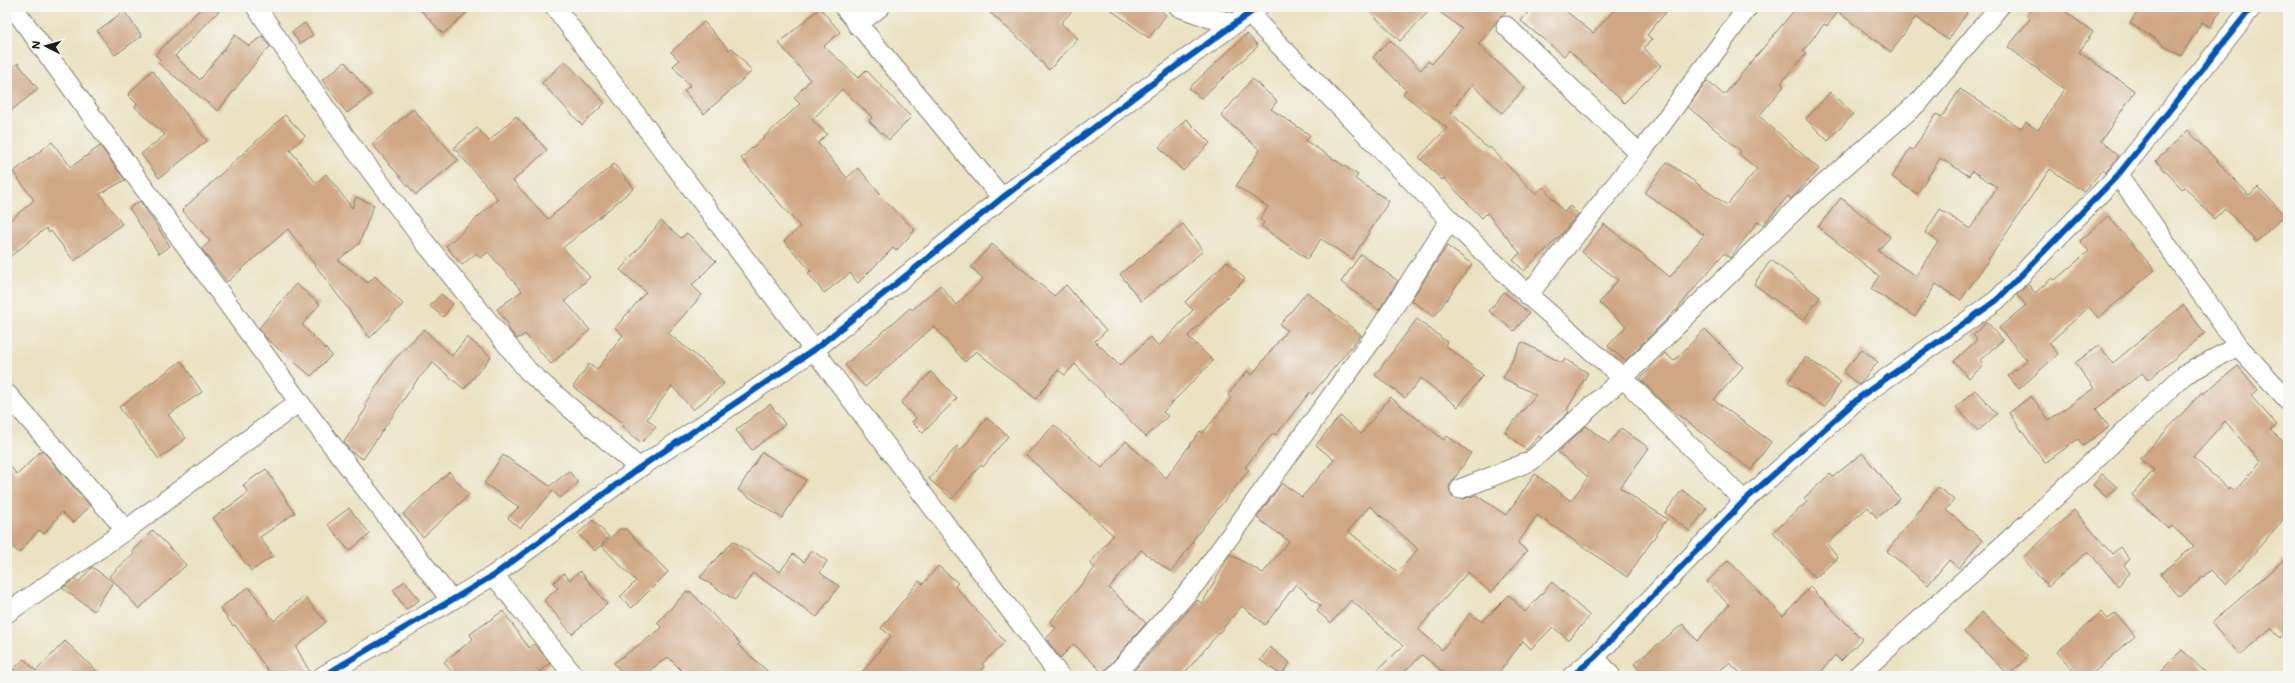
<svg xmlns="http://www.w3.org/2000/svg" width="2295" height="683" viewBox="0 0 2295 683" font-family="Mali,sans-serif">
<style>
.building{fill:#cfa784;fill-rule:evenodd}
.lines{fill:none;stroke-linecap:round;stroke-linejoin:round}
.minor-casing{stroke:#837f6e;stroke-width:21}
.minor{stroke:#fff;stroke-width:19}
.cycleway-casing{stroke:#f6f6f2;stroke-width:8}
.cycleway{stroke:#0057b8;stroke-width:6}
</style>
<rect width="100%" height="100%" fill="#f6f6f2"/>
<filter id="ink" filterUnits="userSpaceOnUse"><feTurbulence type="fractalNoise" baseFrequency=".025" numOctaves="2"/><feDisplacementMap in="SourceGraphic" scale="8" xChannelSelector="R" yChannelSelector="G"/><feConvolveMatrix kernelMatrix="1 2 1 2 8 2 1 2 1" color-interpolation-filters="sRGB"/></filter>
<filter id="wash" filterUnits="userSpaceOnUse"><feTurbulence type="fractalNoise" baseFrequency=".012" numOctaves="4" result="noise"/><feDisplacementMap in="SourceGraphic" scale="16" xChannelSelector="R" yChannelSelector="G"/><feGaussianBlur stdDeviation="0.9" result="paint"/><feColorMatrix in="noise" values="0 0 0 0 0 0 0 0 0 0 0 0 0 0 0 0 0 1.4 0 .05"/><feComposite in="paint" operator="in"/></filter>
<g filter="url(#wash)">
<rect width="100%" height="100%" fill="#eae2c1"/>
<g id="blocks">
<g class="building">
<polygon points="202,7 223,7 175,56 200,80 235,35 249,46 262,36 270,47 263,53 218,111 158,63 161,60 155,55"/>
<polygon points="418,7 473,7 443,34"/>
<polygon points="984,7 1076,7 1061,23 1078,39 1049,70 1024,43"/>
<polygon points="1107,7 1156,7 1166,15 1149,38"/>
<polygon points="1365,7 1433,7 1400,41"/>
<polygon points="1434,7 1509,7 1478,44 1525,88 1502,113 1472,84 1450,112 1488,149 1490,147 1535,194 1543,187 1564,212 1570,206 1578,214 1562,234 1524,271 1513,260 1520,253 1487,213 1482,218 1444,178 1442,180 1419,157 1447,128 1403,94 1406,90 1373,57 1390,40 1421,70 1428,61 1432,64 1462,29"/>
<polygon points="1532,7 1561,7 1593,33 1617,7 1670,7 1647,35 1652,39 1644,48 1661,66 1624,103 1569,50 1564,56 1521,21"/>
<polygon points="1797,7 1958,7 1967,13 1948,40 1916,17 1891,52 1838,12 1827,26 1824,24 1803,51 1806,54 1781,83 1784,86 1759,116 1819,169 1791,199 1788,196 1763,225 1758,221 1730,258 1724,253 1678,308 1625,361 1608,346 1626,326 1599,303 1618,280 1582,252 1604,224 1670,277 1704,235 1645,193 1667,162 1727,205 1757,169 1739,154 1741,151 1688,107 1707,81 1724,95"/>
<polygon points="2034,7 2059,7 2093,32 2079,52 2135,91 2101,141 2119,156 2105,173 2102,170 2084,192 2050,169 1961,300 1936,284 1915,317 1871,289 1879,276 1818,227 1841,198 1890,237 1878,251 1916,276 1938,241 1925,233 1940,209 1970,229 1997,187 1972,171 1969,176 1940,158 1917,194 1892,177 1910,148 1913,150 1936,114 1942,117 1960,89 2021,128 2026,122 2038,130 2064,89 2008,47 2030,19 2027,16"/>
<polygon points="2141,7 2223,7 2210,27 2202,22 2181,56 2130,23"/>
<polygon points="820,8 840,32 824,46 858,78 866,70 911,117 889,140 869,121 872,117 842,89 812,120 827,134 818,143 847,178 858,168 880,193 878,194 915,230 896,251 893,248 858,283 850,273 824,293 808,273 811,271 784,241 800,227 741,158 800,104 794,98 810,80 779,43"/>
<polygon points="124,11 142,36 115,55 97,31"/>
<polygon points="704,22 729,50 732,48 752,71 704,114 684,91 690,86 673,66 679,60 671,52"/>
<polygon points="305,23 313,35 300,44 292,32"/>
<polygon points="1247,34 1258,46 1201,98 1189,88"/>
<polygon points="565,61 605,103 582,125 542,83"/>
<polygon points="345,62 371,95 347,113 322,80"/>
<polygon points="18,63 38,89 7,114 7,72"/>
<polygon points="152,70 207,141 159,178 141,154 165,135 135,107 137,104 128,95"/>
<polygon points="1252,79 1277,101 1271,109 1310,135 1306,141 1358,175 1355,179 1389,201 1352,259 1321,239 1307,259 1261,226 1264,223 1260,219 1268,207 1236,186 1260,150 1221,116"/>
<polygon points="1830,92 1853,114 1828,141 1806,119"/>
<polygon points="413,109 458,160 416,195 372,144"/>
<polygon points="285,115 305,136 290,150 316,183 326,174 352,208 356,197 374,205 359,244 338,260 368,283 375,276 403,304 370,338 288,229 227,282 202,249 210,241 182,210"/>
<polygon points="516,116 547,150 513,181 548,219 614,164 634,188 563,248 590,277 565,301 590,330 551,364 525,334 517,339 506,326 509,325 497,309 522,291 488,252 481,258 476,253 462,265 446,246 498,199 454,148 477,128 489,141"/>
<polygon points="1186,119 1210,143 1183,171 1159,147"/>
<polygon points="2188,130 2249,195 2258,187 2285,215 2256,242 2225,208 2214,219 2185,187 2182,189 2156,161"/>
<polygon points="52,142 71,167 100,146 125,180 100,194 122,224 74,261 51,231 49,233 46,228 7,259 7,223 34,200 13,172"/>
<polygon points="140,201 170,246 159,254 129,208"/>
<polygon points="2108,216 2155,270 2098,318 2089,307 2049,343 2058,354 2019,389 2008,376 2027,360 1999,328 2026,305 2017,295 2028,284 2035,293 2052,278 2055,280 2089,251 2080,241"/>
<polygon points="661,221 681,238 687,233 716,261 692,285 702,295 668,333 710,367 724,384 693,410 672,386 647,419 656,427 641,443 622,426 624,424 573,387 589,364 597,370 623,335 615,328 646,292 620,270"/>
<polygon points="1183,224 1203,251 1141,301 1120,274"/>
<polygon points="992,244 1054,296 1066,285 1106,331 1095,341 1120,366 1150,337 1159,346 1193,310 1185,302 1227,261 1245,279 1188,336 1213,361 1163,412 1168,416 1146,437 1075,364 1065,375 1058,370 1036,399 976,351 965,362 934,326 865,387 845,365 910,308 912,310 940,285 956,305 983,279 971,267"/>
<polygon points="1447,246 1472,264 1434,317 1411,300"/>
<polygon points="1361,254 1398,281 1379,310 1341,282"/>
<polygon points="1771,260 1820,297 1803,321 1754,284"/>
<polygon points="296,284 320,304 302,325 332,355 311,376 266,338 259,328"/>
<polygon points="1307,292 1361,335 1312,394 1310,392 1276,435 1273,433 1245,467 1249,470 1192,541 1193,542 1171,572 1141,550 1109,588 1146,623 1103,673 1074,644 1060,658 1046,639 1056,628 1050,622 1095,568 1090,564 1113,535 1026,455 1054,425 1102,468 1126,441 1166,478 1200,431 1203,433 1231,398 1228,395 1247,371 1252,375 1287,330 1280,325"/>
<polygon points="1504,292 1529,313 1514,331 1489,311"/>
<polygon points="441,294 453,304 443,317 430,306"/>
<polygon points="2183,305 2205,333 2148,380 2142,373 2096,409 2109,427 2083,446 2078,439 2045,463 2009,413 2031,396 2049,420 2094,388 2075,363 2099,345 2113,363"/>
<polygon points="1417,319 1447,342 1445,345 1483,375 1458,407 1421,378 1405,398 1375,375"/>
<polygon points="1987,322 2003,340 1980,360 1984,365 1969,378 1954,361 1977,340 1973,335"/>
<polygon points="424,329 452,356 467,337 491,357 464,389 433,363 417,380 363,459 350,451 344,442 367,407 364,405 394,360"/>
<polygon points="1705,329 1743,367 1714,400 1771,442 1751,470 1664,404 1640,379 1665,353 1674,361"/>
<polygon points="1522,342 1562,363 1565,359 1588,373 1567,410 1569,412 1541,438 1539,436 1526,450 1505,432 1536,395 1503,378"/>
<polygon points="1862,349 1878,362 1859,385 1843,372"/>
<polygon points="1806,357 1841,382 1824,407 1788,382"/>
<polygon points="181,361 202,392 168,415 186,438 159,459 119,407"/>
<path d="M 2238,366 L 2258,390 L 2251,396 L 2277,425 L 2270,430 L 2288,446 L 2288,514 L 2226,585 L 2211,570 L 2180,597 L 2160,574 L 2194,546 L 2172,526 L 2169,529 L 2132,495 L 2154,470 L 2140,459 L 2202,392 L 2203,394 ZM 2225,421 L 2260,462 L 2235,491 L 2230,487 L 2229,489 L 2193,457 Z"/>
<polygon points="931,372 957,398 923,433 912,422 916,418 901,403"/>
<polygon points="1975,390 1997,414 1978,431 1956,407"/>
<path d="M 1390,397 L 1444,440 L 1447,436 L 1471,453 L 1449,487 L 1450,493 L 1453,498 L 1464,499 L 1476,495 L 1506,515 L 1535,474 L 1571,501 L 1588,477 L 1558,452 L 1586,426 L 1609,444 L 1621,428 L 1649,448 L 1620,488 L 1667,519 L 1627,577 L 1537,515 L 1518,543 L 1527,551 L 1491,593 L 1468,572 L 1418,629 L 1442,650 L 1470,613 L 1482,622 L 1509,595 L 1525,612 L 1552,582 L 1590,616 L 1568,640 L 1553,627 L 1531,649 L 1523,641 L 1496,676 L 1448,676 L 1422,655 L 1400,676 L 1371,676 L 1403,646 L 1351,600 L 1331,623 L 1317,611 L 1321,606 L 1296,584 L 1265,625 L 1242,606 L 1182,676 L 1129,676 L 1198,600 L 1202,604 L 1230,554 L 1263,573 L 1289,541 L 1257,518 L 1282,483 L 1302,497 L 1334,460 L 1316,445 L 1340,416 L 1361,434 ZM 1370,506 L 1418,549 L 1398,572 L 1348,531 Z"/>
<polygon points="770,404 785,424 752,450 736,430"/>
<polygon points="987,418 1008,436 983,467 981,465 952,499 929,479 957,446 961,450"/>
<polygon points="42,450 90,506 73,523 62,512 44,534 39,530 19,553 7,542 7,462 17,475"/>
<polygon points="762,452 806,480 782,518 738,490"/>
<polygon points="1862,453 1900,499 1877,518 1868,507 1827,544 1838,558 1815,578 1773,532 1807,502 1804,498 1830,474 1833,477"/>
<polygon points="503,455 550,486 569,471 578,483 560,498 553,491 520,528 508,518 519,507 484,483"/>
<polygon points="266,469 295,513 260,537 273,556 251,571 213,518 248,493 243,485"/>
<polygon points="449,472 469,495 423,537 403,514"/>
<polygon points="2102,474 2117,487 2107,498 2093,485"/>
<polygon points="1938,487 1954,500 1946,510 1982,540 1959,568 1949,560 1928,585 1887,551"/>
<polygon points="1682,490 1707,508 1690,531 1665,513"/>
<polygon points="349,508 370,534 349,551 328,524"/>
<polygon points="2074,510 2112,554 2120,547 2130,559 2124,565 2130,573 2118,586 2088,551 2048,587 2023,558"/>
<polygon points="593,520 609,537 595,551 578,534"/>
<polygon points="620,529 626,529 668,572 632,608 620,597 636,581 602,546"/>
<polygon points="153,530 186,565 139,609 109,576 134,554 132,551"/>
<polygon points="733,541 780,572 793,554 804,562 811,550 827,561 820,573 839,586 817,617 753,573 735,600 700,577"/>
<polygon points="2288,556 2288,631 2280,638 2271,628 2240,655 2212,623"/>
<polygon points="1728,560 1783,616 1810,587 1862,639 1841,661 1835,655 1818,676 1744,676 1729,663 1713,676 1644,676 1634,664 1683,624 1697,641 1729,605 1707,582"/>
<polygon points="938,566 958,583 955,586 1005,642 982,664 984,666 977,676 859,676 891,636 881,628 919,581 923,584"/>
<polygon points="92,567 113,582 94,611 62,588 75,579 79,582"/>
<polygon points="580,571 607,604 572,634 544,600 558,588 553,583 564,573 570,580"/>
<polygon points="405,581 419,600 406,610 393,590"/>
<polygon points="249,587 274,621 304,596 326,622 296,647 312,676 272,676 235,625 233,626 220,608"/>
<polygon points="687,591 689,593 690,591 740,643 738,645 773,676 687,676 668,657 642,676 624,676 614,663 662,628 657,623"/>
<polygon points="503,611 529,648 534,644 550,663 534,676 455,676 444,662 473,639 470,634"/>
<polygon points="1982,612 2028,656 2009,675 1964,632"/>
<polygon points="2101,612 2108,619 2116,613 2135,636 2090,676 2078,676 2057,652"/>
<polygon points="65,641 102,676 7,676 24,659 36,671"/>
<polygon points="1270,647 1290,663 1281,675 1260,660"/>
<polygon points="2182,650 2209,676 2156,676"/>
</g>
</g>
</g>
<g filter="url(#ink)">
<use href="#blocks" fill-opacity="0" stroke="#837f6e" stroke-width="1"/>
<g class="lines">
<defs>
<g id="minor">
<polyline points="13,7 299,402 451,600"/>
<polyline points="256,7 344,135 423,240 528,371 639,468"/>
<polyline points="555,7 1060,676"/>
<polyline points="844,7 1002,198"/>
<polyline points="1179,7 1210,18 1234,23"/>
<polyline points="1249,14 1450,220 1528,295 1623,378 1744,501"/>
<polyline points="857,25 880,7"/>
<polyline points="1506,26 1640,154"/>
<polyline points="2118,175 2238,346 2288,400"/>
<polyline points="1528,295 1640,154 1748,7"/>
<polyline points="7,394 126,530"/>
<polyline points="1460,489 1531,461 1623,378 1800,205 1920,101 1999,7"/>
<polyline points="494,575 574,676"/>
<polyline points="7,613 126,530 299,402"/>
<polyline points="1595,657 1611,676"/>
<polyline points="323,676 494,575 639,468 814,350 1002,198 1138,94 1258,7"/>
<polyline points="1114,676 1196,583 1377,333 1450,220"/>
<polyline points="1572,676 1595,657 1744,501 1860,397 1997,300 2118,175 2252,7"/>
<polyline points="1857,676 2031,520 2184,375 2238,346"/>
</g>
</defs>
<use href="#minor" class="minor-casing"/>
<use href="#minor" class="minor"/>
<defs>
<g id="cycleway">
<polyline points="323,676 494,575 639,468 814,350 1002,198 1138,94 1258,7"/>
<polyline points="1572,676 1595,657 1744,501 1860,397 1997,300 2118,175 2252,7"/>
</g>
</defs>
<use href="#cycleway" class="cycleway-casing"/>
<use href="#cycleway" class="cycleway"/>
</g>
</g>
<rect width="2295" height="683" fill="none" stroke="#f6f6f2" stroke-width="24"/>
<g transform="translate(46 46) rotate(276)" stroke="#f6f6f2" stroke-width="3" paint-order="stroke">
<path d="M0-3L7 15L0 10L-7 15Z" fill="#1c1c1c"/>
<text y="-6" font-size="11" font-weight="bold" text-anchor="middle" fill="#1c1c1c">N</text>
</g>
</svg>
